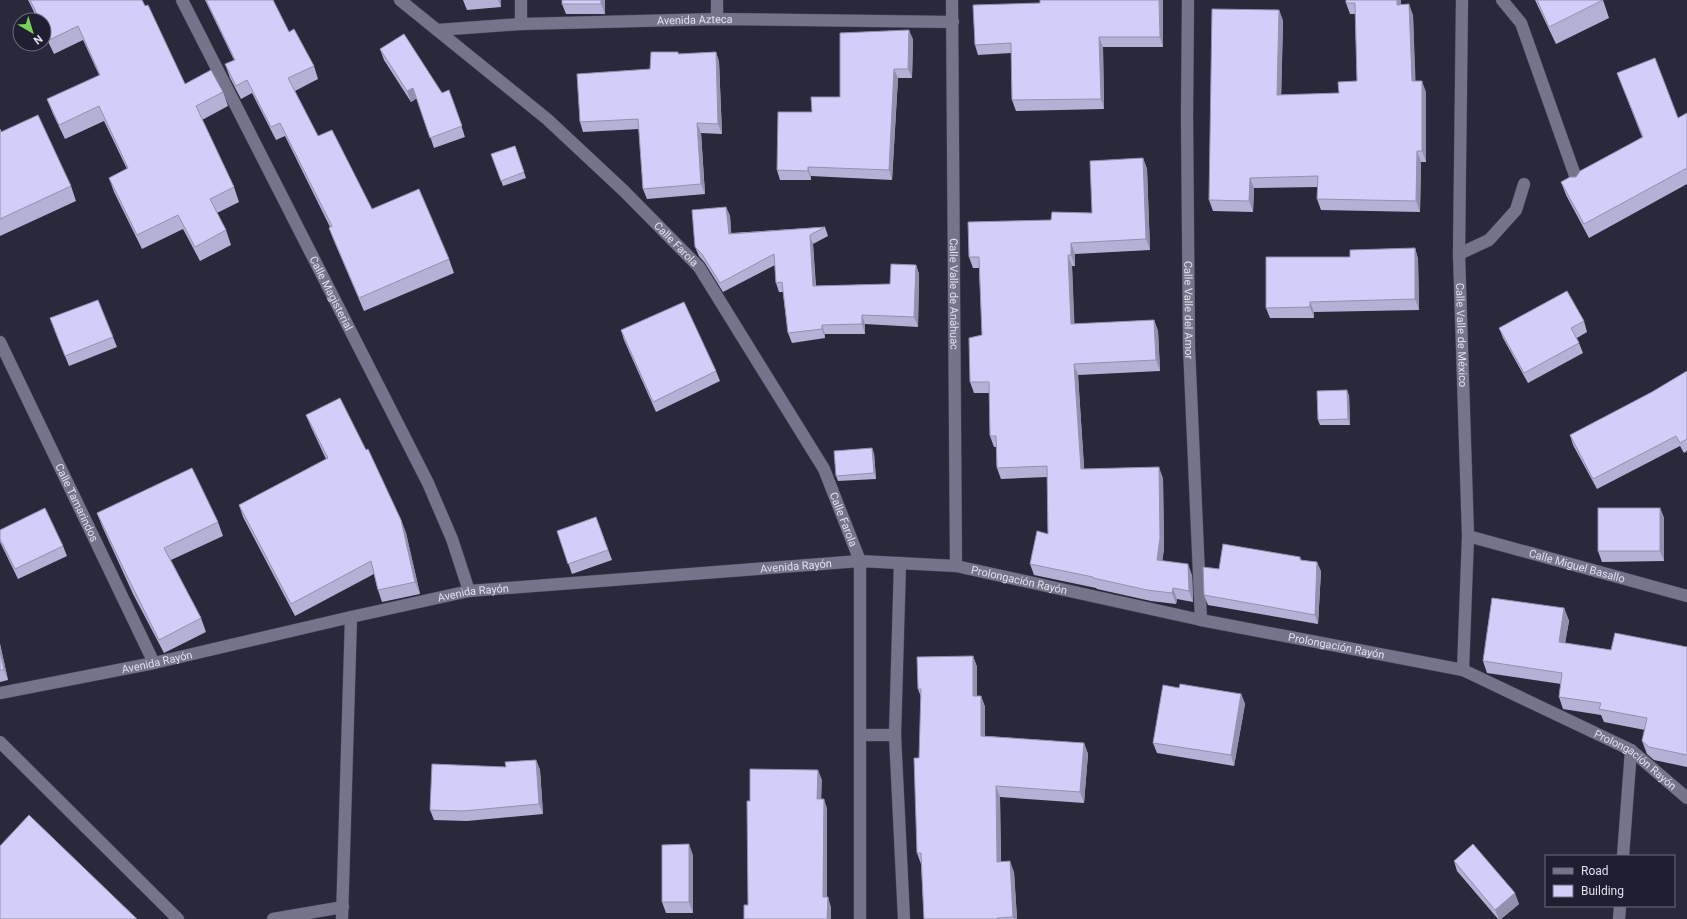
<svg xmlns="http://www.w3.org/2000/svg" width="1687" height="919" viewBox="0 0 1687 919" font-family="Roboto,sans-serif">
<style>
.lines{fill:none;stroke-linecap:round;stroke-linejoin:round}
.lane-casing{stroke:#484657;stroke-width:13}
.street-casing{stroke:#484657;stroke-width:13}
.lane{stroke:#76748b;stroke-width:12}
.street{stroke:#76748b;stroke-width:12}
.wall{fill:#b4b1d6}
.shaded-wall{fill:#9290ae}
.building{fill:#d1cef9;stroke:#9290ae}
.labels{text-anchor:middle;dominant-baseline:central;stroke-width:4;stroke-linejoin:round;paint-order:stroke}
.street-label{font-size:11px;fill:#e0dfec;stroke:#201e31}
</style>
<rect width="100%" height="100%" fill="#2a283b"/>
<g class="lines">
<defs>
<g id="lane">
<polyline points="0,742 178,919"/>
<polyline points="273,919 343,907"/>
</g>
<g id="street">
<path id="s1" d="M 182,0 L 428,483 L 452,539 L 469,591"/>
<path id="s2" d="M 400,0 L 547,119 L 624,191 L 699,267 L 824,469 L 860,561 L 860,919"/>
<polyline points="521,0 521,24"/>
<polyline points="717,0 717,19"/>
<path id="s3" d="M 952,0 L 956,566"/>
<path id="s4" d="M 1188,0 L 1187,117 L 1189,347 L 1201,620"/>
<path id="s5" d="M 1462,0 L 1459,254 L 1468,536 L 1463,670"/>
<polyline points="1502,0 1521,23 1578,184"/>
<path id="s6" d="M 437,30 L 521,24 L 717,19 L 953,22"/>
<polyline points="1459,254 1489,240 1516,210 1524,184"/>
<path id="s7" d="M 0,342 L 154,663"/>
<path id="s8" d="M 1468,536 L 1687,596"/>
<polyline points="900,563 895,735 904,919"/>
<path id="s9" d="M 0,693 L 154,663 L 351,617 L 469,591 L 860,561 L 956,566 L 1201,620 L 1463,670 L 1631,750 L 1687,798"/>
<polyline points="861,735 895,735"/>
<polyline points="1623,856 1631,750"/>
<polyline points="342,919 351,617"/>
<polyline points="1619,919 1620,906"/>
</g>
</defs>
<use href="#lane" class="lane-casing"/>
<use href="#street" class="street-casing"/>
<use href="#lane" class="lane"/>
<use href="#street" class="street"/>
</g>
<g class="wall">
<polygon points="28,0 142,0 185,84 223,92 228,106 202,120 234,187 239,202 217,213 226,230 231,245 200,261 183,229 142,249 114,192 109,178 127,169 104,121 65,139 53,114 47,99 99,75 83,40 54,54 44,33 44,20 38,20"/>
<polygon points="205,0 273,0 289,32 314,66 318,79 295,91 318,136 372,209 449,259 454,273 364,311 334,241 329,228 330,227 285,136 276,140 252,93 241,99 230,78 225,64 234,60"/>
<polygon points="463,0 501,0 501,7 467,10"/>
<polygon points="562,0 605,0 605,14 566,14 562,4"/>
<polygon points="1163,0 1163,47 1103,47 1104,109 1016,111 1012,100 1011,53 978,55 975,45 1040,3"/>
<polygon points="1346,0 1401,0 1401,4 1413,15 1415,81 1426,92 1426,162 1421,162 1420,212 1321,210 1317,199 1318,187 1254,188 1253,212 1213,211 1209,200 1279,10 1283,21 1281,95 1339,93 1357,81 1355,14 1350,14 1346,3"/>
<polygon points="1535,0 1603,0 1609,18 1556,44"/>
<polygon points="913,39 912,78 898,78 892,180 811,176 811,180 780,180 777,170 812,112 840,97"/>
<polygon points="380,49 453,100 465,137 434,148 417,98 411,102 384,60"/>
<polygon points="678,52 679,54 716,52 719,62 722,134 701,133 705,194 647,199 643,189 639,129 583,132 580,122 650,69"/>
<polygon points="1617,73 1678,118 1687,113 1687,184 1589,238 1566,195 1561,182 1576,177 1642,137"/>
<polygon points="0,129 1,132 71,186 76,201 0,236"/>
<polygon points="515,146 526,178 503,186 491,154"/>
<polygon points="1143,158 1147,169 1150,250 1075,254 1075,266 1072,266 1074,324 1154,320 1158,331 1160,371 1078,375 1084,469 1163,478 1164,549 1162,561 1192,575 1193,602 1177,599 1176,604 1151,601 1097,589 1096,588 1034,575 1030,564 1048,534 1047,477 1001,479 997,468 996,447 994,447 990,436 989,393 974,393 970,382 982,335 979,268 973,268 969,257 1051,220 1092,213"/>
<polygon points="726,207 730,216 731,233 825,227 828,236 813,244 816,286 890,284 916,265 919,274 918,327 865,324 865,334 825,334 825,338 792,343 788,333 783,292 779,292 776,283 775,265 723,292 705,263 699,256 695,247"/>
<polygon points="1415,248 1418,259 1419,310 1314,312 1314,318 1270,318 1266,308 1350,257"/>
<polygon points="1584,321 1587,332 1577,338 1583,353 1528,383 1503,338 1499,328"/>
<polygon points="54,329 113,337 117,347 69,366"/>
<polygon points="621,330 716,371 720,381 656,412 624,340"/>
<polygon points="1687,371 1687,451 1684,453 1680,446 1597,489 1573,445 1570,435 1652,392"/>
<polygon points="1349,395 1350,425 1320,425 1318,420"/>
<polygon points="306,415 366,450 401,520 406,533 420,594 382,602 378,590 374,574 295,616 243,517 239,505 326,459 311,427"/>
<polygon points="874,453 876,479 838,481 836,476"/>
<polygon points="1660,508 1664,518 1664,561 1602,562 1598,551"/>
<polygon points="97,513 218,522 223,536 171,560 201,618 206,632 164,653 133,594 102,526"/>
<polygon points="596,517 612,560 572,574 557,531"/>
<polygon points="0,530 63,546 67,556 18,579 0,542"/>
<polygon points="1300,557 1302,561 1321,571 1318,624 1208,605 1204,595 1219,569"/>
<polygon points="1564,608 1569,621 1565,643 1611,650 1687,647 1687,767 1654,760 1647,754 1642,741 1645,730 1604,722 1601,715 1563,709 1559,697 1561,684 1487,673 1483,661"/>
<polygon points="0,644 8,680 0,682"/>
<polygon points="973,656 977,667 977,696 981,696 985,707 985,736 1084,743 1088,754 1084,803 1000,797 1001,862 1014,872 1017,919 924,919 921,864 917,853 921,697 918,689"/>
<polygon points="1179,688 1241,694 1245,704 1234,766 1157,753 1153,743"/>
<polygon points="536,760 540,770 543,814 467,821 434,820 430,810 506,767"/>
<polygon points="693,855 693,913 666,913 662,902"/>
<polygon points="1454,861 1519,904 1501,919 1498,919 1457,871"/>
</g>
<g class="shaded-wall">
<polygon points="498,0 501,0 501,7"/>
<polygon points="601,0 605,0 605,14 601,4"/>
<polygon points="1159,0 1163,0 1163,47 1160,37"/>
<polygon points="1397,0 1401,0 1401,16 1397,5"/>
<polygon points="1409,4 1413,15 1416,92 1412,81"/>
<polygon points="1279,10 1283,21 1281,106 1277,95"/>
<polygon points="909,30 913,39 912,78 908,69"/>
<polygon points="1099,37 1103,47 1104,109 1101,99"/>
<polygon points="716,52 719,62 722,134 718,124"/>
<polygon points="894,69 898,78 892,180 889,170"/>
<polygon points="1422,81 1426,92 1426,162 1422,151"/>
<polygon points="413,88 417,98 411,102 407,91"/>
<polygon points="697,123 701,133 705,194 701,184"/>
<polygon points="1417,151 1421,162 1420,212 1416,201"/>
<polygon points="1143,158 1147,169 1150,250 1146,239"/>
<polygon points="808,167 811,176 811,180 808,171"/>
<polygon points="1250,178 1254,188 1253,212 1249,201"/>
<polygon points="726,207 730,216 732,243 729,234"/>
<polygon points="810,235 813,244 816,295 813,286"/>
<polygon points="1071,243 1075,254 1075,266 1071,255"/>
<polygon points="1415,248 1418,259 1419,310 1415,299"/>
<polygon points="1068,255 1072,266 1075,335 1071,324"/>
<polygon points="916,265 919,274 918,327 914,317"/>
<polygon points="1310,302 1314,312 1314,318 1310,307"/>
<polygon points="862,315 865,324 865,334 862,324"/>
<polygon points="1154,320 1158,331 1160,371 1156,360"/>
<polygon points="822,325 825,334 825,338 822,329"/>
<polygon points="1074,364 1078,375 1085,480 1081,469"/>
<polygon points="1347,390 1349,395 1350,425 1348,419"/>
<polygon points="872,448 874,453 876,479 874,473"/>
<polygon points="1159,467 1163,478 1164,549 1161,571 1157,560"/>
<polygon points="1660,508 1664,518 1664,561 1660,551"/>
<polygon points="401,520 406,533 420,594 415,582"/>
<polygon points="1317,562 1321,571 1318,624 1315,615"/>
<polygon points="1188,564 1192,575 1193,602 1189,591"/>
<polygon points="1173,588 1177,599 1176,604 1172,593"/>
<polygon points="1564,608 1569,621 1563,655 1559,642"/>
<polygon points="0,644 8,680 4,670 0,651"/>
<polygon points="973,656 977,667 977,707 973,696"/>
<polygon points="1241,694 1245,704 1234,766 1231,755"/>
<polygon points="981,696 985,707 985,747 981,736"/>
<polygon points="1084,743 1088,754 1084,803 1080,792"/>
<polygon points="536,760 540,770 543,814 539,804"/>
<polygon points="818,770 822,780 821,808 817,799"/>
<polygon points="996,786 1000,797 1001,873 997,862"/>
<polygon points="824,799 827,808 827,907 823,897"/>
<polygon points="689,844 693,855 693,913 689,902"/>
<polygon points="1010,861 1014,872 1017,919 1014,919 1013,917"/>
<polygon points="1515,893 1519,904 1501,919 1499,919 1495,910"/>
<polygon points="828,897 831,907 831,919 827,919"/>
</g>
<g class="building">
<polygon points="30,0 142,0 145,6 148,5 185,84 211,70 223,92 196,106 234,187 210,199 226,230 195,247 178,215 137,235 109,178 128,168 99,106 59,125 47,99 100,75 78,26 49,40 44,29 44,20 40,20"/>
<polygon points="206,0 273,0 289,32 294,29 314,66 288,78 318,136 332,130 372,209 419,189 449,259 359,298 329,228 332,226 280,123 271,127 247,80 236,86 225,64 235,60"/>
<rect x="562" y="0" width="39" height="4"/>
<polygon points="1040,0 1159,0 1160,37 1099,37 1101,99 1012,100 1011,43 975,45 973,5 1040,3"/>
<polygon points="1346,0 1397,0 1397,5 1409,4 1412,81 1422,81 1422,151 1417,151 1416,201 1317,199 1318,176 1250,178 1249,201 1209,200 1212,9 1279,10 1277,95 1339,93 1338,82 1357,81 1355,3 1346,3"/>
<polygon points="1537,0 1603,0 1549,27"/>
<polygon points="909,30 908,69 894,69 889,170 808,167 808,171 777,170 778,112 812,112 811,97 840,97 840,33"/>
<polygon points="404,34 442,93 449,90 462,126 430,138 413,88 407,91 380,49"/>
<polygon points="651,52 678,52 678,54 716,52 718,124 697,123 701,184 643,189 638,119 580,122 577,74 650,69"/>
<polygon points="1655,58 1678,118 1687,113 1687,168 1584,224 1561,182 1570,177 1576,177 1580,171 1643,137 1617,73"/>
<polygon points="38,115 71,186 0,219 0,129 1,132"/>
<polygon points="515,146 524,172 501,181 491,154"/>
<polygon points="1143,158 1146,239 1071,243 1071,255 1068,255 1071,324 1154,320 1156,360 1074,364 1081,469 1159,467 1160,538 1157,560 1188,564 1189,591 1173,588 1172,593 1147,590 1093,578 1093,577 1030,564 1037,531 1048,534 1047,466 997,468 996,436 990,436 989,382 970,382 969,338 982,335 979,257 969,257 968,222 1051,220 1052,212 1092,213 1090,161"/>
<polygon points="726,207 729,234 825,227 810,235 813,286 890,284 891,264 916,265 914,317 862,315 862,324 822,325 822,329 788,333 782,282 776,283 774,254 720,283 702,254 695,247 692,210"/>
<polygon points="1415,248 1415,299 1310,302 1310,307 1266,308 1266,257 1350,257 1350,250"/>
<polygon points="1567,291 1584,321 1571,328 1579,343 1524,373 1499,328"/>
<polygon points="98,300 113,337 65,356 50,318"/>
<polygon points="684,302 716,371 653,402 621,330"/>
<polygon points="1687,371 1687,439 1680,443 1676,436 1593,479 1570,435 1652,392"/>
<polygon points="1347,390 1348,419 1318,420 1317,391"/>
<polygon points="340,398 366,450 368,449 401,520 415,582 378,590 371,561 291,604 239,505 328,458 306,415"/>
<polygon points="872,448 874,473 836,476 834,451"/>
<polygon points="192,468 218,522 164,548 201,618 159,640 129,580 97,513"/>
<polygon points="45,508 63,546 15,569 0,539 0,530"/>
<rect x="1598" y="508" width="62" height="43"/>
<polygon points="596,517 608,550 568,564 557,531"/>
<polygon points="1223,544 1300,557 1300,560 1317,562 1315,615 1204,595 1203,567 1219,569"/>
<polygon points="1492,598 1564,608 1559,642 1611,650 1615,633 1687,647 1687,755 1649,747 1642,741 1647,718 1599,709 1601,703 1559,697 1562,673 1483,661"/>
<polygon points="0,651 4,670 0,670"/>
<polygon points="973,656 973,696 981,696 981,736 1084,743 1080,792 996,786 997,862 1010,861 1013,917 997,918 997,919 924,919 921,853 917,853 914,758 919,758 921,689 918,689 917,657"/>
<polygon points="1180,684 1241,694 1231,755 1153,743 1163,685 1179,688"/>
<polygon points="536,760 539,804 463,811 430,810 432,764 506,767 505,762"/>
<polygon points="750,769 818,770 817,799 824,799 823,897 828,897 827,919 744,919 744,905 748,905 747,801 750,801"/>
<polygon points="29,815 137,919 0,919 0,846"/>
<polygon points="689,844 689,902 662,902 662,845"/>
<polygon points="1473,844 1515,893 1495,910 1454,861"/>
</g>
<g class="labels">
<g class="street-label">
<text stroke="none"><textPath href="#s6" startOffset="258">Avenida Azteca</textPath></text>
<text stroke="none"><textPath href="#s2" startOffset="369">Calle Farola</textPath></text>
<text stroke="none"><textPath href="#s1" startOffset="329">Calle Magisterial</textPath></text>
<text stroke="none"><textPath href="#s3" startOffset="294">Calle Valle de Anáhuac</textPath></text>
<text stroke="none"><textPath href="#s4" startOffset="310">Calle Valle del Amor</textPath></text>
<text stroke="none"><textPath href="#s5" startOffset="335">Calle Valle de México</textPath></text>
<text stroke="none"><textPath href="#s7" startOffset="178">Calle Tamarindos</textPath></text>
<text stroke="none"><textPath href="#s2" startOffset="693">Calle Farola</textPath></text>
<text stroke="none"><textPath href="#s9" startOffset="808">Avenida Rayón</textPath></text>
<text stroke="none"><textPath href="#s8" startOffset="113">Calle Miguel Basallo</textPath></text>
<text stroke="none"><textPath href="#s9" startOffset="1033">Prolongación Rayón</textPath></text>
<text stroke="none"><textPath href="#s9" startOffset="484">Avenida Rayón</textPath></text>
<text stroke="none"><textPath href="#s9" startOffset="1357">Prolongación Rayón</textPath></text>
<text stroke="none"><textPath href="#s9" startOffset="160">Avenida Rayón</textPath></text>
<text stroke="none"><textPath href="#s9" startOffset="1681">Prolongación Rayón</textPath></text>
</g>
</g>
<rect x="1545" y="855" width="130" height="52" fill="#201e31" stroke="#6d6b7c"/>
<rect x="1553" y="868" width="20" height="6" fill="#76748b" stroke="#6d6b7c"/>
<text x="1581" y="875" font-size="12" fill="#e0dfec">Road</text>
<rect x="1553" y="885" width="20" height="12" fill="#d1cef9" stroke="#6d6b7c"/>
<text x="1581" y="895" font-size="12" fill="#e0dfec">Building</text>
<g transform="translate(32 32) rotate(142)"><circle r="19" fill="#201e31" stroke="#6d6b7c"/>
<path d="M0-3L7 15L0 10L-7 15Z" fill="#78d158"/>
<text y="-6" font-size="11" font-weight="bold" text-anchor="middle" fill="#e0dfec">N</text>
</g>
</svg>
